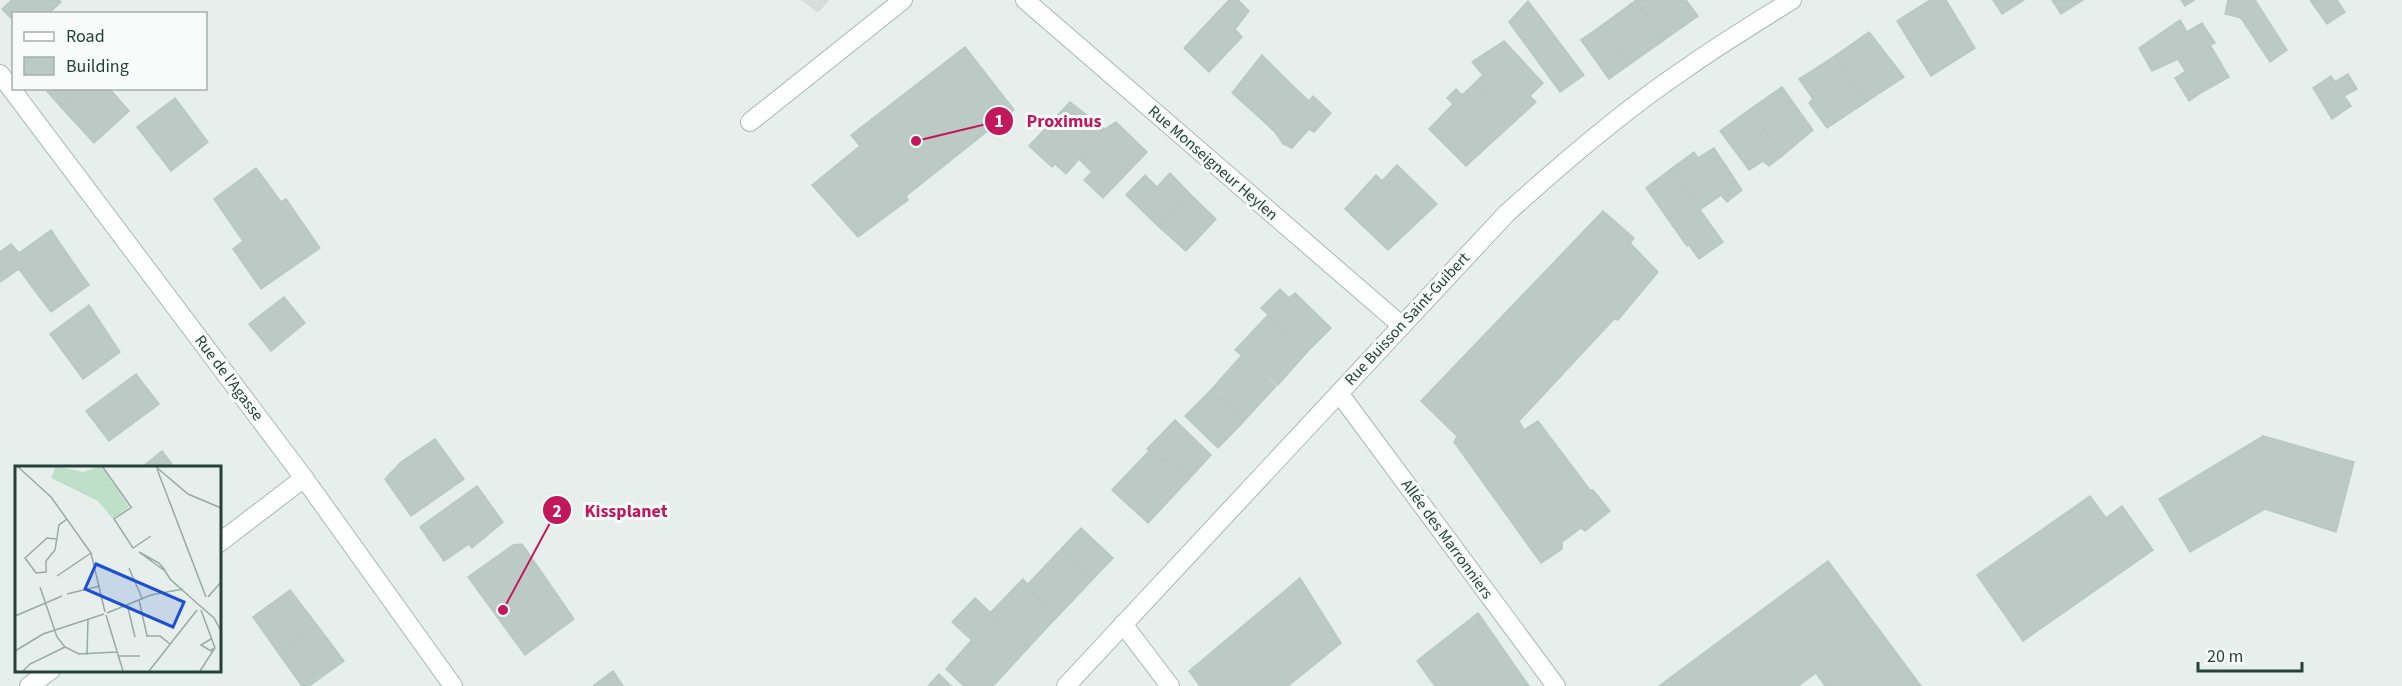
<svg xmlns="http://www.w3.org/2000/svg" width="2402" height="686" viewBox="0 0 2402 686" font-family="'Source Sans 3',sans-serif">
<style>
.built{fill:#d4dfda}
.building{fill:#bbcac4;stroke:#b8c9c2;stroke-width:1.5}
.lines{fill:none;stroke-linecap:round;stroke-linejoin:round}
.minor-casing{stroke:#a8b8b2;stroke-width:20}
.minor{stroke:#fff;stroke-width:18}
.labels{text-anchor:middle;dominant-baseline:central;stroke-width:6;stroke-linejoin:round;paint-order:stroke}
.street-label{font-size:16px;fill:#24423a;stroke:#f7fbf9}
.inset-road{fill:none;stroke:#98aaa4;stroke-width:1.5}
.view{fill:#1d4ed8;fill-opacity:0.15;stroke:#1d4ed8;stroke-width:3}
.inset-edge{fill:none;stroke:#24423a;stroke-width:3}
.leader{fill:none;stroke:#c2185b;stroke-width:2}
.callout-dot{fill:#c2185b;stroke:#f7fbf9;stroke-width:2}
.mark-label{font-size:18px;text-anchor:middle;font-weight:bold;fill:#fff}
.callout-label{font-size:18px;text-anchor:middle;font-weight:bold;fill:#c2185b;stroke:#f7fbf9;stroke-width:6;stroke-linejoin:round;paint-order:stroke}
</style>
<rect width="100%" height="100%" fill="#e6efeb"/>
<polygon class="built" points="801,0 829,0 818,13"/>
<g class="building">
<polygon points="12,0 59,0 61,2 48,14 14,14 14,21 2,9"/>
<polygon points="1229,0 1238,0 1249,11 1235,29 1242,37 1209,72 1184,48"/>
<polygon points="1637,0 1686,0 1698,16 1664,40 1635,1"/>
<polygon points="1930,0 1946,0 1975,48 1931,76 1897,21"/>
<polygon points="1993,0 2024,0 2002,14"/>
<polygon points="2052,0 2083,0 2061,14"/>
<polygon points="2181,0 2194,0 2185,6"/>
<polygon points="2228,0 2255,0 2287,50 2270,62 2241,18 2225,14"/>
<polygon points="2310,0 2337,0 2345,12 2327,24"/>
<polygon points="1528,1 1584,75 1560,92 1509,22"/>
<polygon points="1635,1 1664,40 1630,64 1601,26"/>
<polygon points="2180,20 2187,32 2202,23 2215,43 2210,45 2229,77 2199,94 2178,59 2152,71 2139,48"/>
<polygon points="1601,26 1630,64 1609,79 1581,40"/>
<polygon points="1869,32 1904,77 1866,102 1835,56"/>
<polygon points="1504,41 1543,83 1530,96 1536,102 1512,124 1474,84 1483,75 1472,62"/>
<polygon points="965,47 1014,110 906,196 908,200 858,237 812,185 860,146 851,135"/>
<polygon points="1262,55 1293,86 1261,119 1232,93"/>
<polygon points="1835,56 1866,102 1827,128 1809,103 1813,99 1799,79"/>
<polygon points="2186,71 2199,94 2189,101 2175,78"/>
<polygon points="2348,74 2357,89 2344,96 2351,106 2332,119 2313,88 2331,76 2335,82"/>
<polygon points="1474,84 1512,124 1466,166 1429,129 1453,104 1447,98 1456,89 1462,95"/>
<polygon points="1293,86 1309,101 1313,96 1331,113 1314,132 1309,129 1292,148 1283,144 1275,132 1261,119"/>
<polygon points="1782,87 1813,130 1782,156 1749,110"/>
<polygon points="44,88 80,88 61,107"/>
<polygon points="80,88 109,88 129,111 94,143 61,107"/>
<polygon points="175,98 208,142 171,171 137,127"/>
<polygon points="1070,102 1105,129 1066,174 1055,164 1052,167 1029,146"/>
<polygon points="1749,110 1782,156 1769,166 1763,161 1749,170 1720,131"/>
<polygon points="1116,122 1147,152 1103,198 1084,180 1092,172 1079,159 1105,129"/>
<polygon points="1714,148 1742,190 1727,202 1721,195 1701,209 1671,169 1694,152 1698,158"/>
<polygon points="1397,165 1437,204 1388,250 1345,209 1376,175 1382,181"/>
<polygon points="256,168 281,202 286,199 320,248 261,289 233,249 243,241 214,199"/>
<polygon points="1671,169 1723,242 1699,259 1689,245 1687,246 1646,188"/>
<polygon points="1170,173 1191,195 1159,227 1126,195 1145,175 1157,187"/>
<polygon points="1191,195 1216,219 1186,251 1159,227"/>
<polygon points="1603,211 1634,238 1630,243 1658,272 1618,320 1614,319 1519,421 1524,430 1538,421 1590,490 1593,490 1610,511 1585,531 1581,528 1562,542 1562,549 1541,563 1454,442 1457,436 1421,401"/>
<polygon points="51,230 70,258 32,287 19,269 0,282 0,252 11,244 19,253"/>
<polygon points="70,258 89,285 51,312 32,287"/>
<polygon points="1280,289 1289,298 1295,293 1331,328 1307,352 1261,308"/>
<polygon points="284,297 305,323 271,351 249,324"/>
<polygon points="89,305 120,352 83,379 50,334"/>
<polygon points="1268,315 1307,352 1278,385 1235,350"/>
<polygon points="1241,356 1276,386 1244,421 1211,390"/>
<polygon points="136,374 159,404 109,441 86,411"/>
<polygon points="1211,390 1244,421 1218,448 1185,416"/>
<polygon points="1175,420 1211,455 1189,479 1167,458 1163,462 1147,449"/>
<polygon points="2263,436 2354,462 2336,532 2265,509 2190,552 2159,499"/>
<polygon points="435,439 464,479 411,516 385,479 401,462"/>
<polygon points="162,451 174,467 142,467"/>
<polygon points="1149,451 1163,462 1167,458 1189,479 1148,523 1112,490"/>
<polygon points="477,486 503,522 472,548 469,544 444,561 420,527"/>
<polygon points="2090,496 2106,518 2122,506 2153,550 2023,641 1977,575"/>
<polygon points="1081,528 1113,558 1092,580 1062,548"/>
<polygon points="522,544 574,619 525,655 468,577 513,545"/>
<polygon points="1062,548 1092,580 1055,619 1027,585"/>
<polygon points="1828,561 1921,686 1825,686 1816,673 1798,686 1659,686"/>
<polygon points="1300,578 1341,643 1288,686 1200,686 1189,671"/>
<polygon points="1023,579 1055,619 1028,648 991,612"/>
<polygon points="290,590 317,625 279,654 253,617"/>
<polygon points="975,598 1028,648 1006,672 952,622"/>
<polygon points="1478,613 1529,686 1435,686 1417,661"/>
<polygon points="317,625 344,661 309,686 302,686 279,654"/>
<polygon points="971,641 1006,672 993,686 964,686 946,669"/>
<polygon points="613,671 623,686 593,686"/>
<polygon points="939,674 951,686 928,686"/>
</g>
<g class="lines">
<defs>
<g id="minor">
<polyline points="1025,0 1401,325"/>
<polyline points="0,74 304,478 453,686"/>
<polyline points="750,122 903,0"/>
<polyline points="1339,393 1556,686"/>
<polyline points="219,543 304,478"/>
<polyline points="1123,624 1170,686"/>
<polyline points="29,686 51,670"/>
<path d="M 1066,686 L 1507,213 C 1565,161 1624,110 1688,67 C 1722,43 1757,22 1792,0"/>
</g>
</defs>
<use href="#minor" class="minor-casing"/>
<use href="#minor" class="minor"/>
</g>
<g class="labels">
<g class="street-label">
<text transform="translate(1213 163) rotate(41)">Rue Monseigneur Heylen</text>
<text transform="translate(1407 319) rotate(-47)">Rue Buisson Saint-Guibert</text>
<text transform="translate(229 378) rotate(53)">Rue de l'Agasse</text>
<text transform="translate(1447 539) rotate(54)">Allée des Marronniers</text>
</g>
</g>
<g transform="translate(15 466)">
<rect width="206" height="206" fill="#e6efeb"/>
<path d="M 41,0 L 68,6 L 86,0 L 114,41 L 98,53 L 83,35 L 36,12 Z" fill="#bfe0c8"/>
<path class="inset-road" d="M 2,0 L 36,31 L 76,87 L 90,146M 87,0 L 116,41M 140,0 L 173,28 L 206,42M 142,3 L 191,131M 117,41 L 99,53 L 118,82 L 136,70M 42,73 L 32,72 L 10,92 L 21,107 L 31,106 L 31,95 L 40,84 L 44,59 L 52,53M 114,102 L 127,132M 150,105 L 124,86 L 144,97 L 149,103 L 155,113 L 184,139M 42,110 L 76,87M 25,121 L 42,171 L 50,181 L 64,188 L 102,186M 52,128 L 85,120M 193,131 L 206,116M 124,134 L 132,170 L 145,170 L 155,178M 112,138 L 120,171M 184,139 L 199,152 L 206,165M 92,147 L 136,129 L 168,123M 91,149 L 108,205M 0,150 L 47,130M 196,173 L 186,179 L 196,185 L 198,182M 0,185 L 28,168 L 89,148M 72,189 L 73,153M 103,190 L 125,190M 8,205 L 15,198 L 50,181M 134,205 L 182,144M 185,205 L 200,182 L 186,144"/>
<path class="view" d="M 81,98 L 169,136 L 158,161 L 70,123 Z"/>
<rect width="206" height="206" class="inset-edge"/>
</g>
<path class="leader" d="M916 141L999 121M503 610L557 510"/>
<g class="callout-dot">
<circle cx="916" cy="141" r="6"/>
<circle cx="503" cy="610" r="6"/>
<circle cx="999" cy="121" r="15"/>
<circle cx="557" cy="510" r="15"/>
</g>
<g class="mark-label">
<text x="999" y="127">1</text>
<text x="557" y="517">2</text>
</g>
<g class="callout-label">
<text x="1064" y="127">Proximus</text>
<text x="626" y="517">Kissplanet</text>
</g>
<rect x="12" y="12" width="195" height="78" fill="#f7fbf9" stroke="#a3b1ad" stroke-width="1.5"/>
<rect x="24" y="32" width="30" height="9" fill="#ffffff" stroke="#a3b1ad" stroke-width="1.5"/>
<text x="66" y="42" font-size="18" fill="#24423a">Road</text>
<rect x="24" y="57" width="30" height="18" fill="#bbcac4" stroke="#a3b1ad" stroke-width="1.5"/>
<text x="66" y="72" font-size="18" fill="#24423a">Building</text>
<path d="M2198 662v9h104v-9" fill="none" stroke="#24423a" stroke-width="3"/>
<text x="2207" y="662" font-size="18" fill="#24423a" stroke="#f7fbf9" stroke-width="4.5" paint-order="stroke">20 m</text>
</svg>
